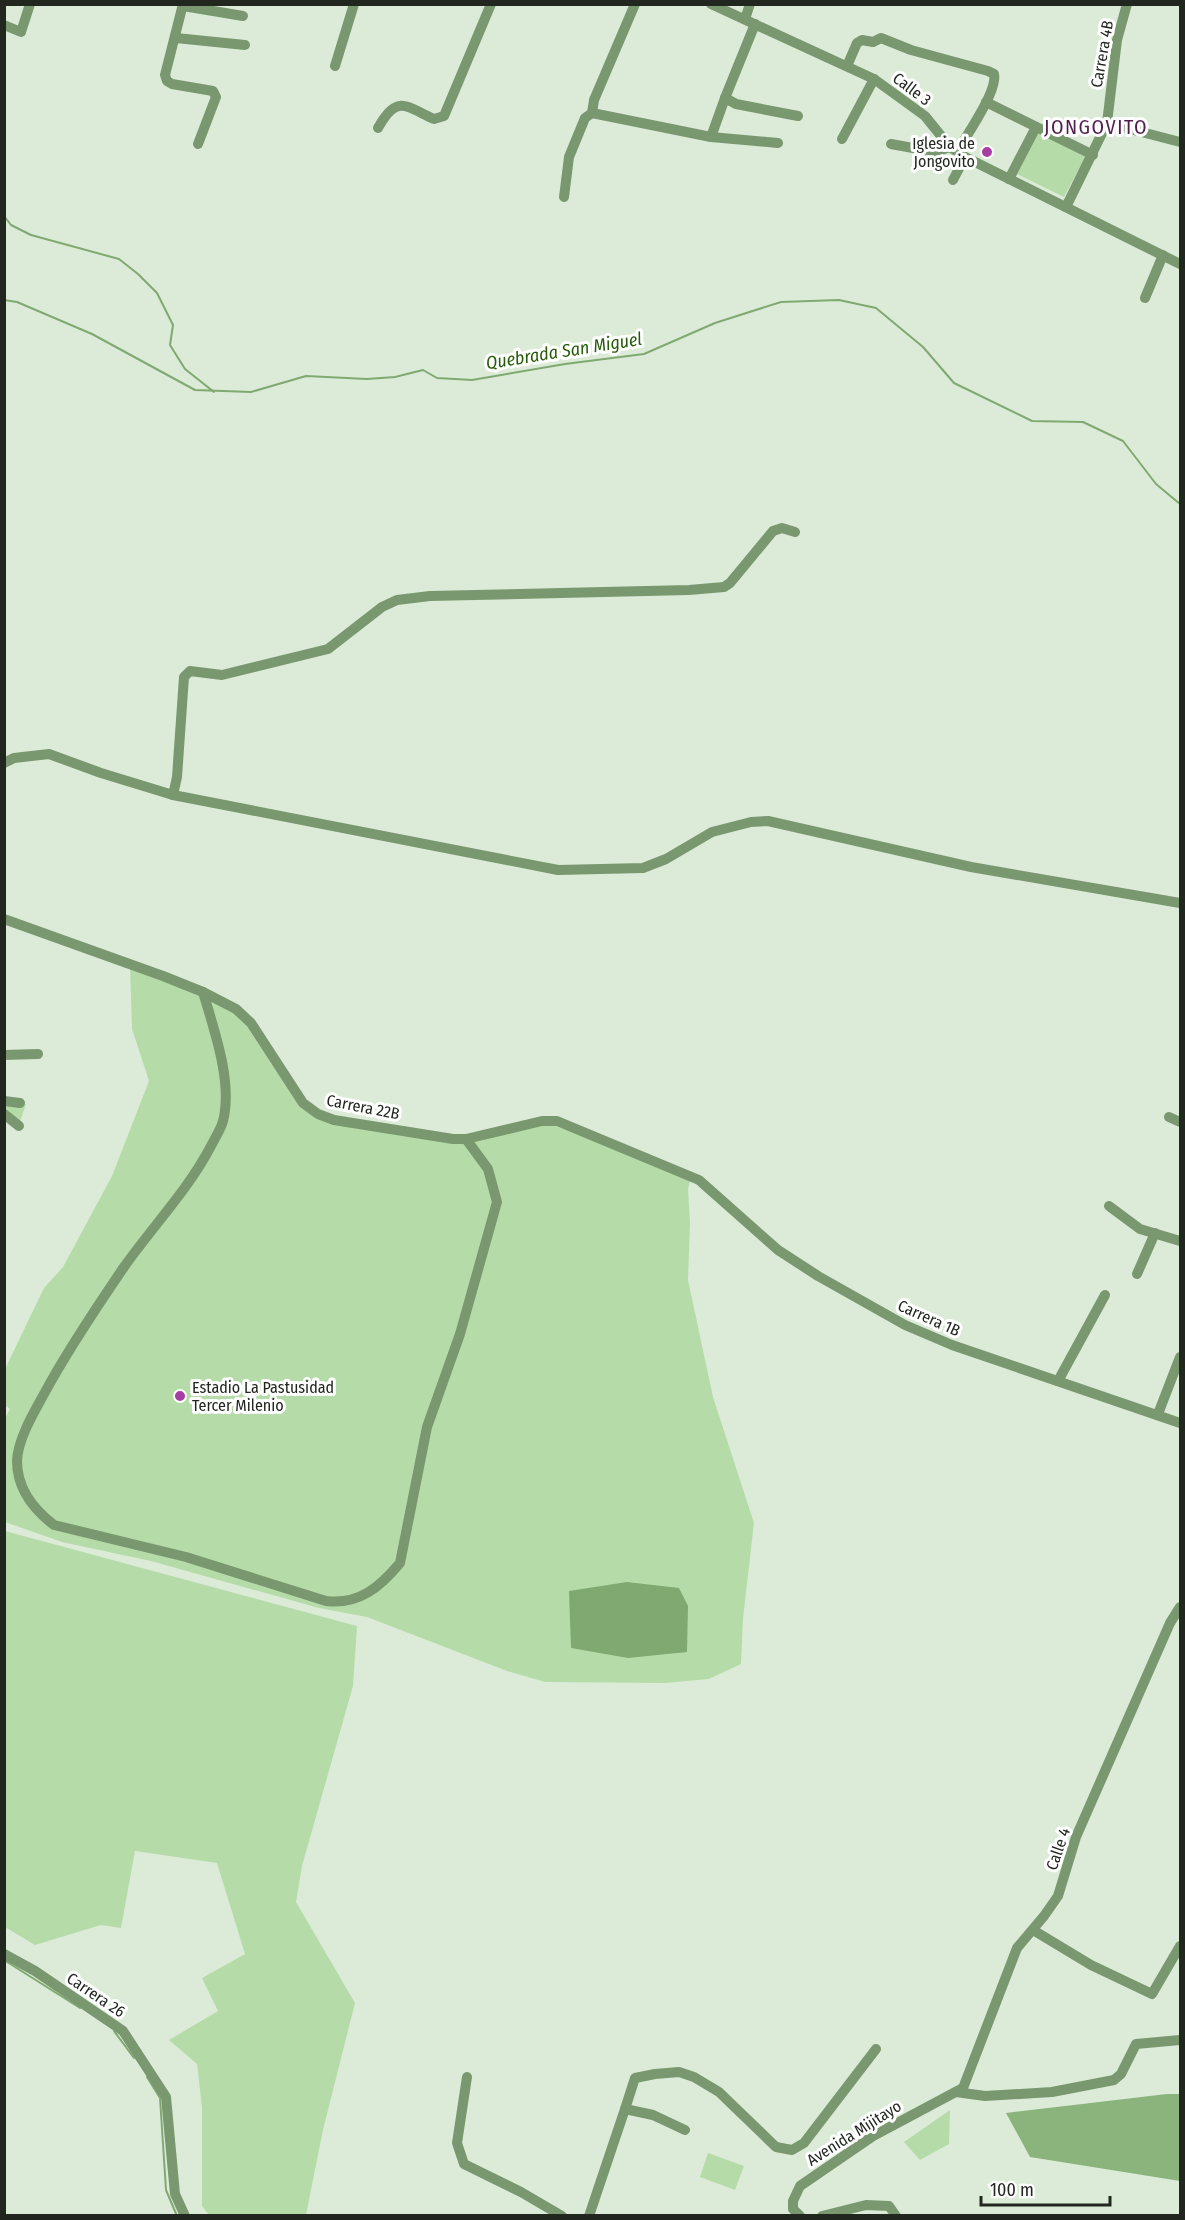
<svg xmlns="http://www.w3.org/2000/svg" width="1185" height="2220" viewBox="0 0 1185 2220" font-family="'Fira Sans Condensed',sans-serif">
<style>
.green{fill:#b5dca8}
.forest{fill:#8ab47c}
.water{fill:#80a971}
.lines{fill:none;stroke-linecap:round;stroke-linejoin:round}
.stream{stroke:#80a971;stroke-width:2}
.minor{stroke:#7a986f;stroke-width:10}
.poi-dot{fill:#a73ea1;stroke:#fff;stroke-width:2}
.labels{text-anchor:middle;dominant-baseline:central;stroke-width:6;stroke-linejoin:round;paint-order:stroke}
.street-label{font-size:16px;fill:#21261f;stroke:#fff}
.poi-label{font-size:16px;fill:#21261f;stroke:#fff;text-anchor:end}
.water-label{font-size:18px;font-style:italic;fill:#255a08;stroke:#fff}
.quarter-label{font-size:20px;letter-spacing:1.5px;fill:#511e4e;stroke:#fff}
</style>
<rect width="100%" height="100%" fill="#dcebd8"/>
<g class="green">
<polygon points="1038,132 1085,157 1064,197 1017,174"/>
<polygon points="130,964 236,1009 293,1088 318,1114 453,1139 542,1121 691,1177 688,1189 690,1222 688,1280 713,1397 754,1523 743,1619 741,1664 709,1679 665,1683 545,1682 507,1671 367,1617 319,1608 151,1561 62,1542 5,1522 4,1420 10,1409 5,1405 5,1369 44,1288 63,1267 112,1176 149,1081 132,1029"/>
<polygon points="4,1102 26,1104 19,1124 5,1113"/>
<polygon points="5,1531 357,1626 353,1686 302,1866 296,1902 355,2003 323,2130 306,2215 209,2215 202,2206 202,2108 197,2064 169,2040 218,2011 202,1978 245,1954 217,1863 135,1851 121,1928 101,1925 35,1945 5,1927"/>
<polygon points="950,2110 949,2144 920,2160 904,2142"/>
<polygon points="708,2153 744,2166 735,2190 700,2177"/>
</g>
<polygon class="forest" points="1167,2094 1180,2094 1180,2181 1030,2157 1006,2113"/>
<polygon class="water" points="627,1582 679,1588 688,1606 687,1652 628,1658 571,1648 569,1591"/>
<g class="lines">
<g class="stream">
<polyline points="4,216 11,225 31,235 119,259 138,274 157,293 173,325 170,345 185,369 214,392"/>
<polyline points="4,300 17,302 92,334 195,390 251,392 306,376 367,379 395,377 423,370 437,378 472,380 565,364 644,354 715,323 781,302 839,300 876,308 923,347 954,383 1032,421 1083,422 1123,441 1156,484 1180,504"/>
<polyline points="4,1960 80,2008"/>
<polyline points="114,2031 134,2058"/>
<polyline points="147,2077 160,2098 166,2190 177,2216"/>
</g>
<g class="minor">
<polyline points="183,4 165,75 167,81 172,84 213,91 216,97 198,144"/>
<polyline points="711,4 874,79 925,116 950,147 965,157 1180,264"/>
<polyline points="183,6 243,16"/>
<polyline points="745,19 750,4"/>
<polyline points="4,25 21,32 30,4"/>
<polyline points="176,38 245,45"/>
<polyline points="335,66 354,4"/>
<path d="M 847,66 L 857,43 L 862,40 L 873,42 L 881,38 L 911,50 L 988,71 L 994,74 C 998,91 966,136 957,152"/>
<polyline points="725,98 736,104 798,116"/>
<polyline points="986,102 1093,155"/>
<polyline points="592,113 711,137 778,143"/>
<polyline points="1107,123 1180,142"/>
<path d="M 378,128 C 397,94 405,106 434,119 L 444,116 L 491,4"/>
<polyline points="711,137 725,98 755,24"/>
<polyline points="842,139 874,79"/>
<polyline points="891,144 935,152 950,147"/>
<polyline points="1009,179 1036,127"/>
<polyline points="953,180 965,157"/>
<polyline points="564,197 569,157 585,118 592,113 594,100 635,4"/>
<polyline points="1066,207 1107,123 1117,40 1127,4"/>
<polyline points="1145,298 1163,255"/>
<polyline points="4,763 14,758 49,754 101,773 173,795 558,870 643,868 666,859 712,832 751,822 768,821 971,867 1180,903"/>
<polyline points="173,795 177,777 184,677 190,671 222,675 328,649 382,607 397,600 430,596 689,590 724,587 730,583 773,531 782,528 795,532"/>
<polyline points="4,919 163,976 203,992 236,1009 251,1023 303,1103 318,1114 334,1120 453,1139 466,1139 542,1121 557,1121 699,1180 778,1250 818,1276 905,1325 952,1345 1180,1423"/>
<path d="M 203,992 C 214,1030 233,1082 223,1121 C 221,1129 215,1138 211,1146 C 188,1190 153,1226 124,1267 C 96,1308 67,1351 44,1394 C 33,1414 18,1439 17,1461 C 17,1489 33,1509 54,1525 L 186,1557 L 326,1601 C 359,1605 380,1587 400,1563 L 427,1427 L 460,1334 L 497,1202 L 488,1169 L 466,1139"/>
<polyline points="4,1055 38,1054"/>
<polyline points="4,1101 20,1103"/>
<polyline points="4,1114 19,1126"/>
<polyline points="1169,1117 1180,1122"/>
<polyline points="1109,1206 1140,1229 1180,1241"/>
<polyline points="1137,1274 1155,1233"/>
<polyline points="1058,1381 1105,1295"/>
<polyline points="1158,1414 1180,1357"/>
<polyline points="1033,1930 1091,1965 1152,1994 1180,1946"/>
<polyline points="4,1954 35,1971 123,2031 166,2097 175,2194 185,2216"/>
<polyline points="467,2077 457,2143 464,2164 521,2192 562,2216"/>
<polyline points="956,2092 985,2096 1052,2092 1114,2080 1121,2074 1136,2044 1180,2040"/>
<polyline points="625,2109 635,2078 655,2074 679,2072 694,2077 719,2092 776,2147 792,2150 804,2143 876,2049"/>
<polyline points="589,2216 625,2109 653,2115 685,2130"/>
<polyline points="800,2216 793,2209 793,2201 800,2186 873,2136 963,2088 1017,1948 1044,1916 1058,1896 1076,1837 1170,1623 1180,1607"/>
<polyline points="822,2216 866,2205 889,2206 896,2216"/>
</g>
</g>
<g class="poi-dot">
<circle cx="987" cy="152" r="6"/>
<circle cx="180" cy="1396" r="6"/>
</g>
<g class="labels">
<g class="street-label">
<text transform="translate(1102 54) rotate(-80)">Carrera 4B</text>
<text transform="translate(912 89) rotate(37)">Calle 3</text>
<text transform="translate(363 1107) rotate(11)">Carrera 22B</text>
<text transform="translate(929 1318) rotate(24)">Carrera 1B</text>
<text transform="translate(1058 1849) rotate(-71)">Calle 4</text>
<text transform="translate(96 1995) rotate(34)">Carrera 26</text>
<text transform="translate(854 2133) rotate(-32)">Avenida Mijitayo</text>
</g>
<g class="poi-label">
<text x="975" y="143">Iglesia de<tspan x="975" dy="18">Jongovito</tspan></text>
<text x="192" y="1387" text-anchor="start">Estadio La Pastusidad<tspan x="192" dy="18">Tercer Milenio</tspan></text>
</g>
<g class="water-label">
<text transform="translate(564 351) rotate(-9)">Quebrada San Miguel</text>
</g>
<g class="quarter-label">
<text x="1096" y="127">JONGOVITO</text>
</g>
</g>
<rect width="1185" height="2220" fill="none" stroke="#21261f" stroke-width="12"/>
<path d="M981 2196v9h129v-9" fill="none" stroke="#21261f" stroke-width="3"/>
<text x="990" y="2196" font-size="18" fill="#21261f" stroke="#ffffff" stroke-width="4.5" paint-order="stroke">100 m</text>
</svg>
